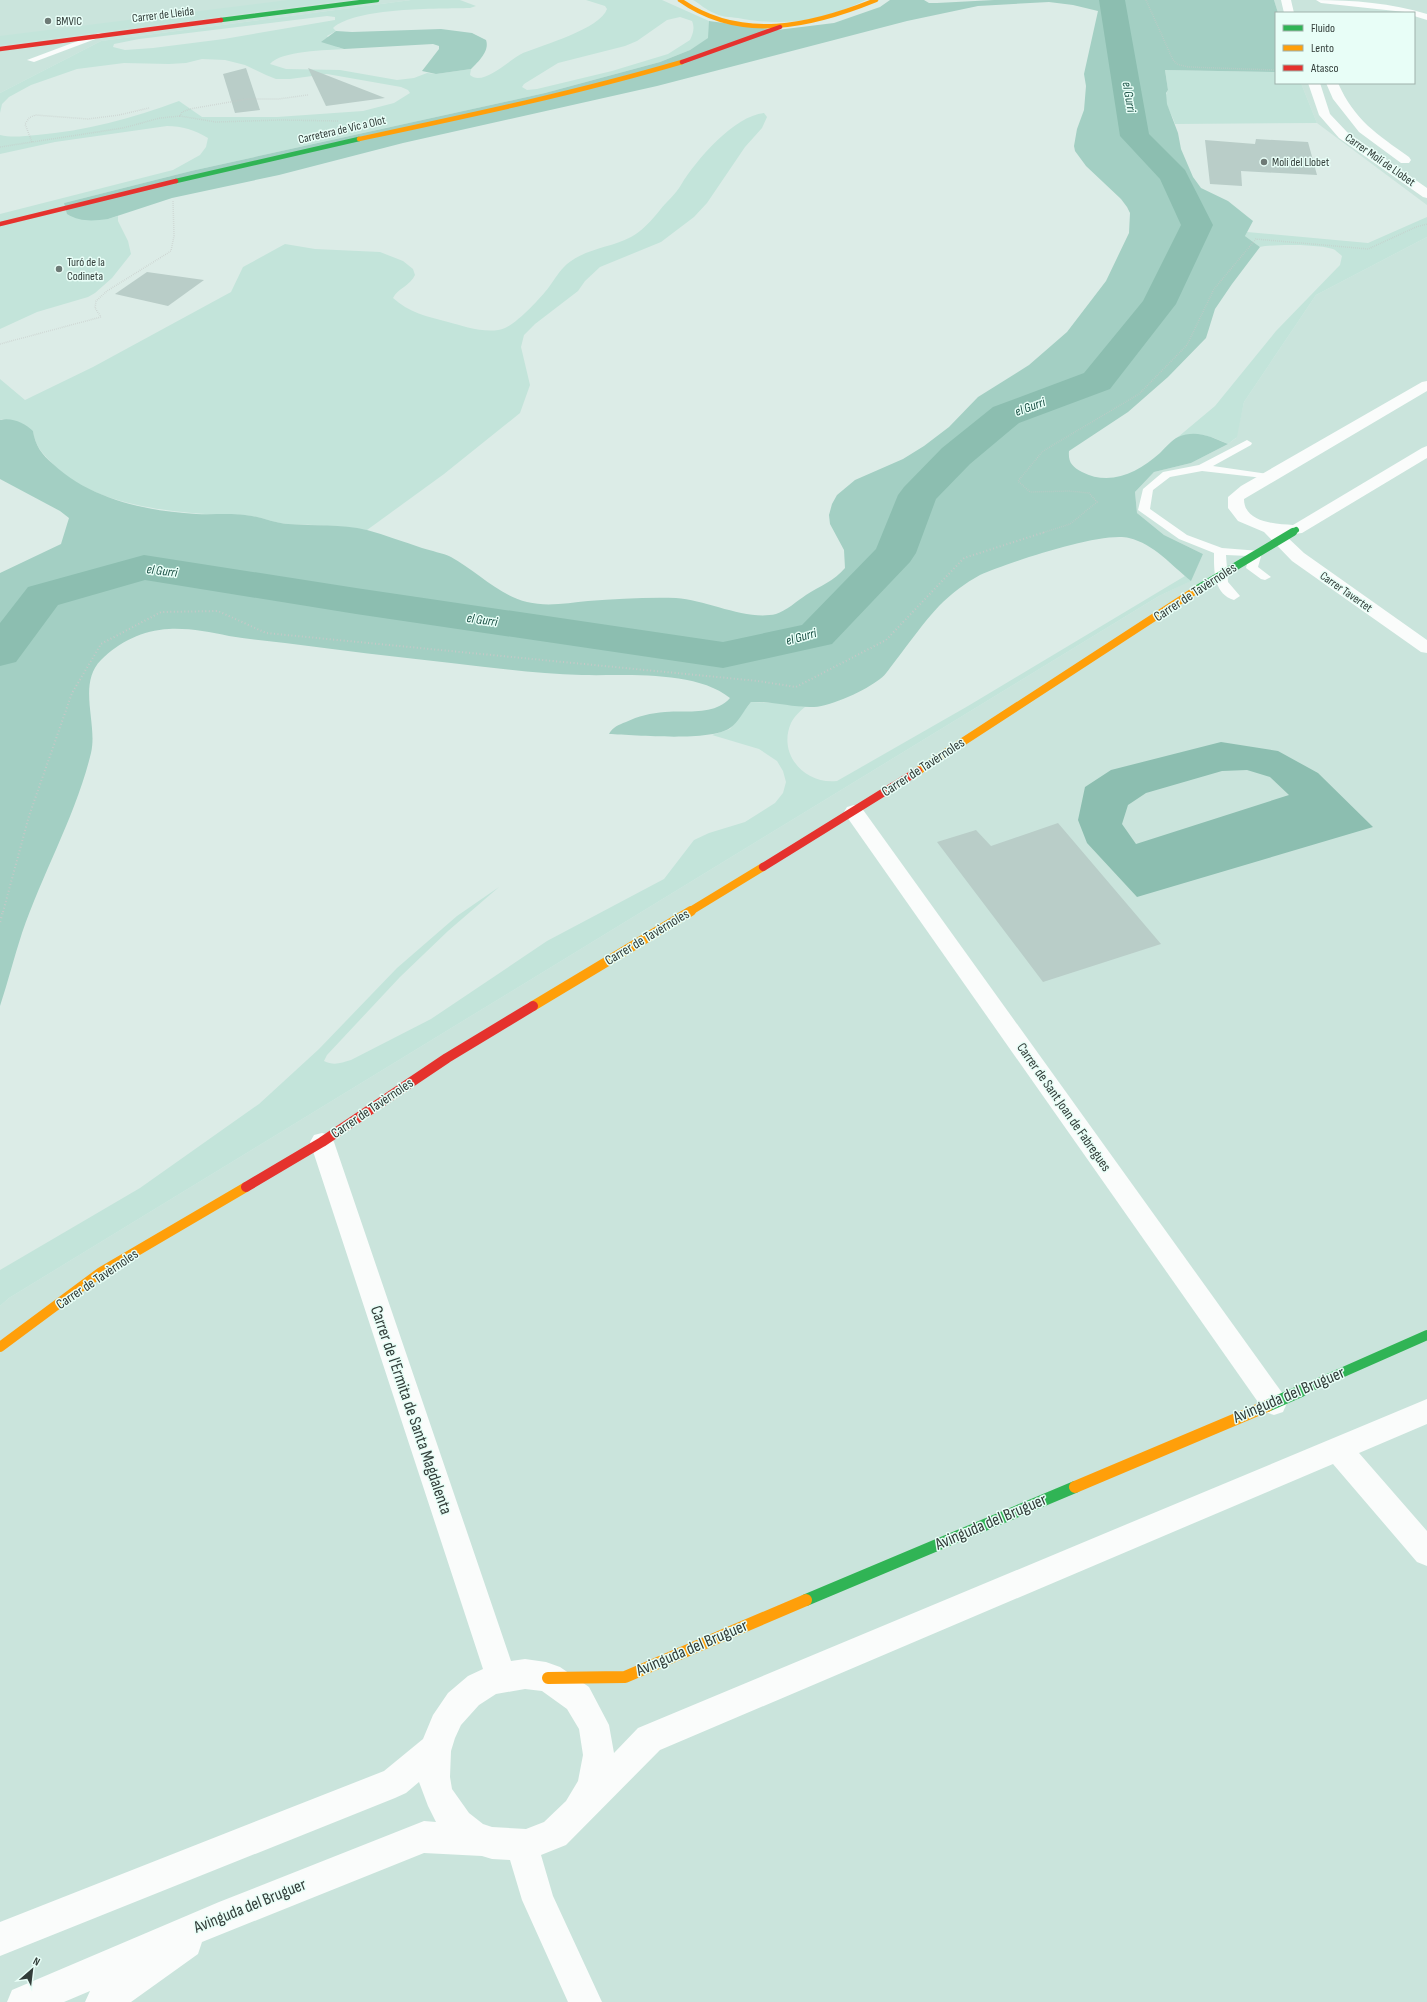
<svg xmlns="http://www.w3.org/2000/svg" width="1427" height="2002" viewBox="0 0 1427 2002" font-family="'Sofia Sans Condensed',sans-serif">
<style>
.built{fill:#cae4dc}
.green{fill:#c3e4da;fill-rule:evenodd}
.forest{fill:#a3cfc3}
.water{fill:#8cbeb0;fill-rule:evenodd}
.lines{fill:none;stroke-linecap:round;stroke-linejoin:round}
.river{fill:#8cbeb0;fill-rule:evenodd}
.building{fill:#b9cdc8}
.path-far2{stroke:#c5c9c7;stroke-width:1.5;stroke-dasharray:0.5 1.5;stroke-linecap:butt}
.path-far1{stroke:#c5c9c7;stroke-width:2;stroke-dasharray:1 2.5;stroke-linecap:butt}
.path{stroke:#c5c9c7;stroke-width:2.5;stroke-dasharray:1 3;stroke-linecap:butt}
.lane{fill:#fafcfb;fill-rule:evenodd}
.street{fill:#fafcfb;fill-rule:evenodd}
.fast-far4{stroke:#30b455;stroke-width:4.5}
.fast-far3{stroke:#30b455;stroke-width:6}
.fast-far2{stroke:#30b455;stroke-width:8}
.fast-far1{stroke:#30b455;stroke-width:10}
.fast{stroke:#30b455;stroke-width:12}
.slow-far3{stroke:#ff9f0a;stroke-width:4.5}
.slow-far2{stroke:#ff9f0a;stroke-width:8}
.slow-far1{stroke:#ff9f0a;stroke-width:10}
.slow{stroke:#ff9f0a;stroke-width:12}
.jam-far2{stroke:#e5322d;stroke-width:4.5}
.jam-far1{stroke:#e5322d;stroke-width:8}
.jam{stroke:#e5322d;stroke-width:10}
.poi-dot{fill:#6e7a76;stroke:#e8fef7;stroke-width:1.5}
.labels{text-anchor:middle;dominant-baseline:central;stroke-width:3;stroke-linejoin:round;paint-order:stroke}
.far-street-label{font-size:12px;fill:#323d39;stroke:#e8fef7}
.far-poi-label{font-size:12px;fill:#323d39;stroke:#e8fef7;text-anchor:start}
.far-water-label{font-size:13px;font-style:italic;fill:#174e42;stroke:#e8fef7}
.street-label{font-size:14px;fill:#323d39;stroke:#e8fef7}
.near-street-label{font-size:17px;fill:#323d39;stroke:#e8fef7}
</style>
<rect width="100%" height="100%" fill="#dcece7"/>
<g class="built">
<polygon points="0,0 411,0 101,41 0,93"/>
<polygon points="1274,0 1427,0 1427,205 1317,123 1301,83 1414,83 1414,13 1278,13"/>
<polygon points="1427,237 1427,2002 0,2002 0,1306 9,1298 1159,596 1190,581 1203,554 1164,535 1137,513 1135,492 1154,472 1191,463 1228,444 1236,438 1244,402 1316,295"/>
</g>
<g class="green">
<polygon points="288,0 347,0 0,45 0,36"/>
<path d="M 411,0 L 460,0 L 476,6 L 470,8 C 438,9 356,7 333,28 L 336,31 L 327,36 L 337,47 L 344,49 C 328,50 280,51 270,64 L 286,69 L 340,70 L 397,80 L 414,78 L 427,73 L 436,74 L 471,69 L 470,75 C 483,87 510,59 523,53 C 543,45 600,29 607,9 L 605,6 L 586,0 L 662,0 L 709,21 L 709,38 L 690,50 L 660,62 L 545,93 L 191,171 L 64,203 L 108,219 L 118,216 L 118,221 L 128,241 L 131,254 L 112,278 L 95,293 L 88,297 L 37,312 L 0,329 L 0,214 L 173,170 L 200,155 L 206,147 L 208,138 C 195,130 182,126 167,126 L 55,142 L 0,154 L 0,135 C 12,138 24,136 37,135 C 85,131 133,118 179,101 L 202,117 L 277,117 L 363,111 L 394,103 L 410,93 L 408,90 L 401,87 L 327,74 L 290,79 L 276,79 L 266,75 L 245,65 L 225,60 L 202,59 L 186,63 L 169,64 L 124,63 L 77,69 L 31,85 L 9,97 L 2,104 L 0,113 L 0,93 L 101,41 ZM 327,16 L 335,17 L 335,20 L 224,39 L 153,48 L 125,50 L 113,47 L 114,44 L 139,39 ZM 680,17 L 692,21 C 695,28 693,34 690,40 L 668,54 L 612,71 L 537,89 L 527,90 L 522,87 L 524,84 L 558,63 L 625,46 L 637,41 L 667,20 Z"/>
<path d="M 693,0 L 866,0 C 822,21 785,27 738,18 C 730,17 720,17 714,13 C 706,10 700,4 693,0 Z"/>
<path d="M 1165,70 L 1276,72 L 1276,83 L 1301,83 L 1317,123 L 1175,124 C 1172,113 1161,101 1168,90 Z"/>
<path d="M 764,113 L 767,117 L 762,128 L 745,147 L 707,203 L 694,217 L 661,242 L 600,267 L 585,281 L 578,291 L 535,324 L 524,335 L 521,347 L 530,385 L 520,413 L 444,474 L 367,530 C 341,526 315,525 288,524 C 274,523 259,516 244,515 C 227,513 210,515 192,513 C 147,509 88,499 55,466 C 44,455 35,447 33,431 L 2,419 L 0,420 L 0,379 L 25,400 L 93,367 L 231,292 L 243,267 L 285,244 L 315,249 L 380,252 L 403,261 L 413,269 L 415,275 C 410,286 398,288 393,298 C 408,312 428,317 448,322 C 463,326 489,335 505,328 C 517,323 540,299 549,287 C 555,279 559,271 567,264 C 587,248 610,248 631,237 C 641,232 653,219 660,210 C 666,202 676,194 681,185 C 696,160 734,116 764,113 Z"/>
<path d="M 1427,217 L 1427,237 L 1316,295 L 1244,402 L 1237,437 L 1228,444 C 1208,435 1200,432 1178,437 L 1215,406 L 1276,331 L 1340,265 L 1342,256 C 1340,254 1337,252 1335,250 C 1324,244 1273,244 1260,247 L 1245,236 L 1247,232 L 1368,243 Z"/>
<path d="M 1185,576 L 1191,581 L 1159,596 L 9,1298 L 0,1306 L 0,1270 L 140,1188 L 259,1104 L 319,1049 L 397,968 L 457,916 L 499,887 L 448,931 L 400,977 L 327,1055 L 324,1061 C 334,1066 341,1063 351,1060 L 431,1019 L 547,941 L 664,879 L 694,840 L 709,833 L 745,822 L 775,803 L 783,793 L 786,782 L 783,771 L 777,761 L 759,749 L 712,735 L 730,729 L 751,702 L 780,703 L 805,707 C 800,711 794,717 791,723 C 777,755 806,785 837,781 L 968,706 Z"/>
</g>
<g class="forest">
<path d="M 890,0 L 924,0 L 929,3 L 937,3 L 994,0 L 1274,0 L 1278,13 L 1276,13 L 1276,72 L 1165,70 L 1168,90 L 1166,93 L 1167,104 L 1178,133 L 1181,149 L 1193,177 L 1201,188 L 1228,201 L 1253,221 L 1245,236 L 1260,247 L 1232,284 L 1215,309 L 1206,338 L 1168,377 L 1128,412 L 1069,451 C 1068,462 1072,467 1082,472 C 1111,487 1138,472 1160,453 C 1165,448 1172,440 1178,437 C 1196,429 1212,437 1228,444 L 1191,463 L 1154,472 L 1135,492 L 1137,513 L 1164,535 L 1203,554 L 1191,581 C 1171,565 1154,544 1129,538 C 1101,531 1008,563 980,575 C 965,583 951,594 939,606 C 923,623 910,642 896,660 C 891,666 886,675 880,679 C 866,690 832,706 814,707 C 793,708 772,701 751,702 C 744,710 738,723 730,728 C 710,742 635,735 609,734 C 613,727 618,725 626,722 C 638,716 651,713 665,712 C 687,710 714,716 730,698 C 695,670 626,676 582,675 C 538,674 495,668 451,663 C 395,657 340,650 285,643 C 266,641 247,639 229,636 C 209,632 189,628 169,629 C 143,630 119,642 101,660 C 77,684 98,724 91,753 C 76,815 43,872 22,933 C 14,957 8,982 0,1006 L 0,573 L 61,544 L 69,518 L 60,511 L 0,479 L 0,420 C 12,417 25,423 33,431 C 35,445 42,455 53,464 C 90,499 146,511 196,514 C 212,515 229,513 245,515 C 259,516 273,523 288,524 C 314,526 341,524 367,530 C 385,535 404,542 422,548 C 431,551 443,553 451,557 C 475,570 500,596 527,602 C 547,607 568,603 588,601 C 617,599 648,597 676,598 C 707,600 746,621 776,614 C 786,611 797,601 806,595 C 820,586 834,581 845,568 L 844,550 L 830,524 L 829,515 L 832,504 L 837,495 L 855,480 L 903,459 L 924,446 L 949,427 L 978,397 L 1029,365 L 1067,332 L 1106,281 L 1129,233 L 1130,213 L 1127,207 L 1121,199 L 1086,166 L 1075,151 L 1074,146 L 1077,129 L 1084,110 L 1086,86 L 1084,74 L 1098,11 L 1073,5 L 1049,2 L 978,6 L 907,21 L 657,86 L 403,143 L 279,175 L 172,198 L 108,219 C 93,221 80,222 67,214 L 64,203 L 191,171 L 545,93 L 660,62 L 690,50 L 708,38 L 709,21 L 777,30 L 834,23 L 880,7 Z"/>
<path d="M 441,29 L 472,33 L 486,40 C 490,51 478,62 471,69 L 436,74 L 422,71 L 439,49 L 439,46 L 433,44 L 344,49 L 321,42 L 336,31 L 352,32 Z"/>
</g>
<path class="water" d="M 1221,742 L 1278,751 L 1318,773 L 1373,827 L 1137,897 L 1087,843 L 1078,820 L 1085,787 L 1111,770 ZM 1247,770 L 1270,777 L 1289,795 L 1136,844 L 1122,824 L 1128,805 L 1146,793 L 1222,771 Z"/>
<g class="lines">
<polygon class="river" points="1099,0 1125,0 1149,134 1185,170 1213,225 1176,304 1110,389 1019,423 970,464 936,499 916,553 910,562 832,644 723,668 356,614 145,580 58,605 16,662 0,666 0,623 28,587 144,555 356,588 723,642 802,625 876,549 898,495 904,487 942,448 993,407 1084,373 1143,301 1181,225 1160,179 1120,136"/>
</g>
<g class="building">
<polygon points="246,68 260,110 235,113 223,74"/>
<polygon points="308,68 385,98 326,106"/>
<polygon points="1256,139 1308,142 1317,175 1241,171 1242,186 1210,184 1205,140 1255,144"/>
<polygon points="147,272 204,280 168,306 115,294"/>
<polygon points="1058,823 1161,944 1043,982 937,842 976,830 991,846"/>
</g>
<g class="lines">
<g class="path-far2">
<polyline points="1146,0 1173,60 1177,64 1188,67 1276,70"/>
<polyline points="308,95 278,99 247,99 190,109 182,112 180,116 216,122 280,120 339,121"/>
<polyline points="32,142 25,124 29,118 35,115 88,119 119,115 149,108"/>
<polyline points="0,147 123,128 160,118 180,116"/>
<polyline points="0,344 101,317 95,308 96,301 107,291 171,251 174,236 173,201"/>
<polyline points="1042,533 1070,524 1097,502 1089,493 1069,491 1030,492 1018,481 1043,451 1139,394 1187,345 1214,289 1256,239 1368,249 1416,227 1427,224"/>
</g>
<polyline class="path-far1" points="3,912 29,816 72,693 101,644 161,612 218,611 266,633 758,681 796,687 886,640 964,558 1045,532"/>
<polyline class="path" points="0,922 3,911"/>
<g class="lane">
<polygon points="99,33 106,35 34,62 27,60"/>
<path d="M 1247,440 L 1252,443 L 1251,445 L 1213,466 L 1268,474 L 1272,475 L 1273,477 L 1272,479 L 1202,471 L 1170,477 L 1153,490 L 1150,509 L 1187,535 L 1222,548 L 1260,551 L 1262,553 L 1258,567 L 1271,577 L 1265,580 L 1261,579 L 1246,568 L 1249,556 L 1226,555 L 1228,582 L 1240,596 L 1234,600 C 1213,594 1214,569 1214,553 L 1179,539 L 1138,510 L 1143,489 L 1163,472 L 1199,465 Z"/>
</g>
<g class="street">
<polygon points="1281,0 1291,0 1294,13 1284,13"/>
<path d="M 1316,0 C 1354,0 1391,3 1427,14 L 1427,20 L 1414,16 L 1414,13 L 1321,3 Z"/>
<polygon points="1308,83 1320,83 1330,114 1347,132 1427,188 1427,198 1423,197 1339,138 1319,115"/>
<path d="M 1326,83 L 1338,83 C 1355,121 1377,134 1409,157 L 1411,160 L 1409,163 L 1401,163 L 1359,132 L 1333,99 Z"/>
<path d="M 1427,381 L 1427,391 L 1244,499 C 1244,522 1274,524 1293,525 L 1422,448 L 1427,446 L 1427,458 L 1302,533 L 1285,535 L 1304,553 L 1427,640 L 1427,653 L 1421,652 L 1292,561 L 1264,532 L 1238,521 L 1228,508 L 1228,497 L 1241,486 L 1422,382 Z"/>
<polygon points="854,805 861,807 1283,1394 1287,1403 1283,1412 1274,1415 1265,1412 847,817 844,812 847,807"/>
<path d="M 322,1133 L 330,1135 L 334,1142 L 511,1661 L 525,1659 L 546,1662 L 560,1667 L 589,1687 L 609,1725 L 614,1753 L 638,1728 L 1427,1399 L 1427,1424 L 1359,1453 L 1427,1531 L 1427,1566 L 1417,1562 L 1333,1464 L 660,1750 L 566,1845 L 541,1855 L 553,1896 L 602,2002 L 568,2002 L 522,1900 L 510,1860 L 492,1859 L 482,1856 L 424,1853 L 202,1942 L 198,1954 L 131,2002 L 85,2002 L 90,1991 L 64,2002 L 7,2002 L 12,1990 L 219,1902 L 424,1821 L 436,1822 L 428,1806 L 419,1782 L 406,1793 L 395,1798 L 0,1956 L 0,1922 L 384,1771 L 423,1739 L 433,1715 L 448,1693 L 468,1676 L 483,1669 L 310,1142 L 314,1135 ZM 525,1689 L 542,1691 L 567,1709 L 579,1729 L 583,1755 L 578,1781 L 566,1801 L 544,1822 L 526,1829 L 492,1827 L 483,1824 L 469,1813 L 452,1789 L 450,1777 L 451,1751 L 455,1738 L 461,1725 L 479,1705 L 496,1694 Z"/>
</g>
<g class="fast-far4">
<polyline points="221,20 377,0"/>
<polyline points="176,181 359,139"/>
</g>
<polyline class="fast-far3" points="1291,533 1296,530"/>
<polyline class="fast-far2" points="1196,590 1293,532"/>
<polyline class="fast-far1" points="1298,1392 1427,1335"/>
<g class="fast">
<polyline points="1267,1406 1301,1391"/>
<polyline points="806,1600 1075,1487"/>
</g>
<g class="slow-far3">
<path d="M 680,0 C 741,43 812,26 876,0"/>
<path d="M 359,139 C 467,116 576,93 682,62"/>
</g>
<g class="slow-far2">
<polyline points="918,771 1196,590"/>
<polyline points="689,912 763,867"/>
</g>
<g class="slow-far1">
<polyline points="533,1006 691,911"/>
<polyline points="0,1347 101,1272 246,1187"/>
</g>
<g class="slow">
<polyline points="1075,1487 1267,1406"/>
<polyline points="548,1678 625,1677 806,1600"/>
</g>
<g class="jam-far2">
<polyline points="0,49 221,20"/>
<polyline points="682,62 780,27"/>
<polyline points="0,224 176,181"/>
</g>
<polyline class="jam-far1" points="763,867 918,771"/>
<polyline class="jam" points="246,1187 322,1142 447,1058 533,1006"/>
</g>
<g class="poi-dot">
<circle cx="48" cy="21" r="4"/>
<circle cx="1264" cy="162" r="4"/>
<circle cx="59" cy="269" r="4"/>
</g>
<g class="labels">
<g class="far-street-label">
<text transform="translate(163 15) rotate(-7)">Carrer de Lleida</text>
<text transform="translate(342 130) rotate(-13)">Carretera de Vic a Olot</text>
<text transform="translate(1380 160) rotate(35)">Carrer Molí de Llobet</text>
<text transform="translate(1346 592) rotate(35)">Carrer Tavertet</text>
</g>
<g class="far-poi-label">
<text x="56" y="21">BMVIC</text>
<text x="1272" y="162">Molí del Llobet</text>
<text x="67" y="262">Turó de la<tspan x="67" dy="14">Codineta</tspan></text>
</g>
<g class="far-water-label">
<text transform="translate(1129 97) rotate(80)">el Gurri</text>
<text transform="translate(1030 407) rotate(-20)">el Gurri</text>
<text transform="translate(162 571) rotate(7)">el Gurri</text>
<text transform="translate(482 620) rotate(8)">el Gurri</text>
<text transform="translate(801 637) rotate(-16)">el Gurri</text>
</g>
<g class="street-label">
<text transform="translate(1195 592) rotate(-33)">Carrer de Tavèrnoles</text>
<text transform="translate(923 767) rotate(-33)">Carrer de Tavèrnoles</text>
<text transform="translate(647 937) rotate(-31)">Carrer de Tavèrnoles</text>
<text transform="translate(1064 1107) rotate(55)">Carrer de Sant Joan de Fabregues</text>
<text transform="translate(372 1108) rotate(-34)">Carrer de Tavèrnoles</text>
<text transform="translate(97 1279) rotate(-34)">Carrer de Tavèrnoles</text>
</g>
<g class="near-street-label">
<text transform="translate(1289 1395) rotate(-23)">Avinguda del Bruguer</text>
<text transform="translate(411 1410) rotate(71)">Carrer de l'Ermita de Santa Magdalenta</text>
<text transform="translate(991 1522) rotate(-23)">Avinguda del Bruguer</text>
<text transform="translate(692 1648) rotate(-23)">Avinguda del Bruguer</text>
<text transform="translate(250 1906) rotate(-22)">Avinguda del Bruguer</text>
</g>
</g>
<rect x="1275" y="12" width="140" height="72" fill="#e8fef7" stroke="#9fb1ab"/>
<rect x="1283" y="25" width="20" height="6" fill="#30b455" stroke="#9fb1ab"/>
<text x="1311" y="32" font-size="12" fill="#323d39">Fluido</text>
<rect x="1283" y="45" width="20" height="6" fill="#ff9f0a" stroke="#9fb1ab"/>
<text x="1311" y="52" font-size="12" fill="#323d39">Lento</text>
<rect x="1283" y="65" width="20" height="6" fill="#e5322d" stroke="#9fb1ab"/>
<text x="1311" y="72" font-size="12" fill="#323d39">Atasco</text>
<g transform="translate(32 1970) rotate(28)" stroke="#e8fef7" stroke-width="3" paint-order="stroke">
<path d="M0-3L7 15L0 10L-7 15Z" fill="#323d39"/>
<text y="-6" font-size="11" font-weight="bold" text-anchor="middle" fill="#323d39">N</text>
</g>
</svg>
